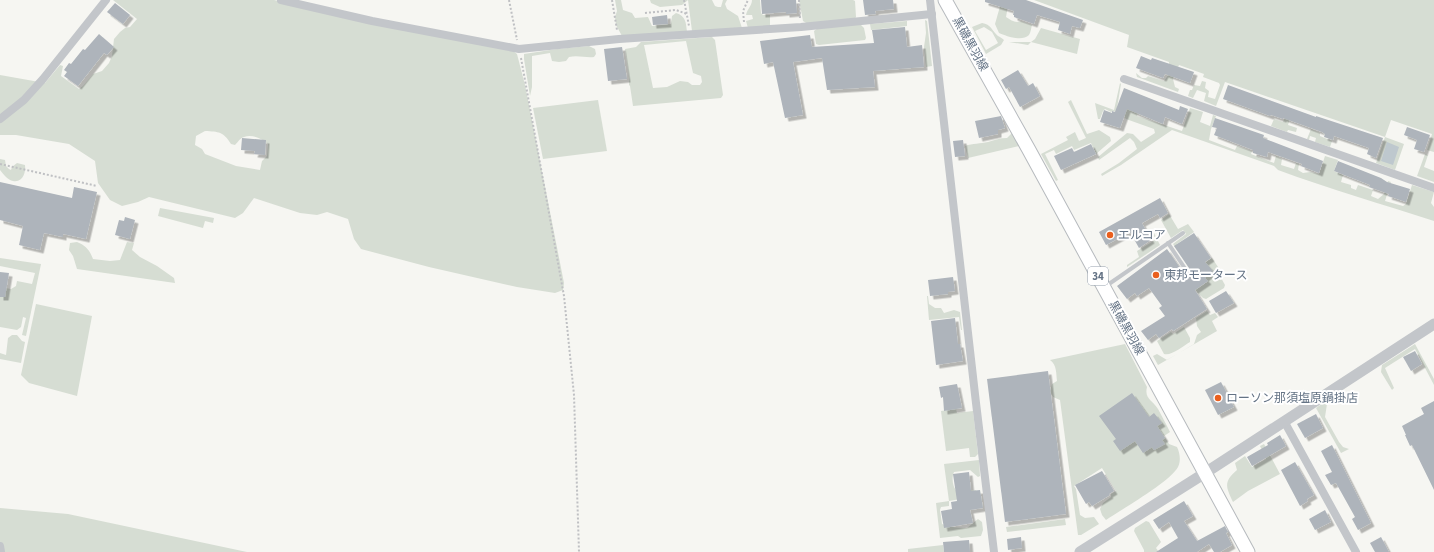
<svg xmlns="http://www.w3.org/2000/svg" width="1434" height="552" viewBox="0 0 1434 552" font-family="'Source Sans 3','Noto Sans JP',sans-serif">
<style>
.green{fill:#d6ddd3;fill-rule:evenodd}
.water{fill:#bec8ce}
.building{fill:#aeb4bb;filter:url(#shadow)}
.lines{fill:none;stroke-linecap:round;stroke-linejoin:round}
.primary-casing{stroke:#b6babe;stroke-width:15}
.path{stroke:#bfc0c3;stroke-width:2;stroke-dasharray:2 2;stroke-linecap:butt}
.service{stroke:#c3c6ca;stroke-width:4}
.minor{stroke:#c3c6ca;stroke-width:8}
.tertiary{stroke:#c3c6ca;stroke-width:11}
.primary{stroke:#fff;stroke-width:13}
.poi-dot{fill:#ea5f1e;stroke:#fff;stroke-width:1.5}
.labels{text-anchor:middle;dominant-baseline:central;stroke-width:4;stroke-linejoin:round;paint-order:stroke}
.shield{fill:#fff;stroke:#929daa;stroke-width:1}
.shield-label{font-size:11px;font-weight:bold;fill:#647385}
.street-label{font-size:12px;fill:#647385;stroke:#fff}
.poi-label{font-size:12px;fill:#647385;stroke:#fff;text-anchor:start}
</style>
<defs>
<filter id="shadow"><feDropShadow dx="3.5" dy="3.5" stdDeviation="0" flood-color="#0004"/></filter>
</defs>
<rect width="100%" height="100%" fill="#f6f6f2"/>
<g class="green">
<path d="M 113,0 L 274,0 L 356,19 L 513,51 L 517,54 L 525,85 L 564,283 L 563,290 L 555,293 L 517,287 L 429,267 L 361,249 L 354,239 L 348,219 L 327,212 L 317,215 L 300,213 L 254,198 L 243,213 L 235,218 L 149,197 L 138,202 L 122,206 L 110,200 L 98,183 L 95,161 L 69,144 L 16,135 L 0,135 L 0,75 L 45,83 L 60,65 L 63,66 L 61,76 L 79,89 L 83,86 L 93,74 L 102,71 L 109,63 L 112,56 L 114,39 L 120,32 L 125,28 L 130,27 L 137,19 ZM 205,131 C 219,132 223,131 231,144 L 235,145 C 238,142 240,138 244,137 C 253,134 262,139 268,144 L 267,156 L 262,161 L 260,170 L 236,166 L 205,154 L 202,149 L 195,145 L 196,136 Z"/>
<path d="M 615,0 L 621,0 L 623,10 L 632,13 L 635,18 L 648,17 L 652,26 L 671,24 L 672,16 L 676,13 C 686,16 686,23 687,32 L 622,36 L 616,25 L 615,17 L 617,11 Z"/>
<polygon points="650,0 688,0 682,5 660,7 651,3"/>
<polygon points="688,0 712,0 715,6 718,7 721,7 723,0 727,0 725,4 727,9 738,16 742,28 692,31"/>
<path d="M 752,0 L 760,0 L 761,13 L 763,15 L 770,15 L 770,27 L 748,28 L 746,21 L 753,19 L 752,15 L 746,15 C 747,9 752,6 752,0 Z"/>
<polygon points="799,0 853,0 855,1 856,17 854,20 808,24 803,21"/>
<polygon points="1034,0 1434,0 1434,152 1427,150 1432,134 1391,120 1385,137 1404,144 1395,170 1376,163 1385,137 1225,82 1216,106 1204,101 1206,93 1197,90 1193,98 1188,96 1190,90 1192,90 1194,85 1200,86 1202,81 1206,82 1205,88 1209,91 1208,97 1215,99 1220,85 1219,83 1203,77 1204,74 1179,65 1173,79 1175,87 1179,89 1178,92 1137,77 1136,73 1142,78 1146,78 1148,76 1164,81 1169,74 1169,62 1127,47 1129,35"/>
<path d="M 1001,3 L 1008,6 L 1006,17 C 1011,20 1016,24 1021,21 L 1032,25 C 1031,28 1031,32 1029,35 C 1022,42 1006,36 999,33 L 995,24 Z"/>
<polygon points="925,20 927,21 932,66 926,67 924,47 926,33"/>
<polygon points="907,21 907,26 871,30 870,24"/>
<path d="M 982,23 C 991,24 992,31 998,36 C 1000,37 1002,38 1004,40 L 1001,45 L 986,54 L 972,27 ZM 984,27 L 992,32 L 998,43 L 986,50 L 975,31 Z"/>
<polygon points="860,24 864,28 866,38 865,40 819,45 816,44 814,31 818,28"/>
<polygon points="1041,28 1080,39 1077,54 1031,42 1028,45 1009,42 1031,42 1035,39"/>
<path d="M 712,37 L 715,40 L 723,95 L 721,98 L 633,106 L 630,86 L 629,85 L 629,78 L 625,49 L 636,47 L 641,42 ZM 686,41 L 693,73 L 701,76 L 702,82 L 700,85 L 692,85 L 688,82 L 680,81 L 667,87 L 653,88 L 644,45 Z"/>
<path d="M 589,46 L 595,49 L 596,54 L 594,57 C 586,58 578,55 569,57 L 566,61 L 559,62 L 552,61 L 550,53 L 532,56 L 532,87 L 530,96 L 524,59 L 524,54 L 557,49 Z"/>
<path d="M 1120,83 L 1121,84 L 1117,108 L 1123,107 L 1134,111 L 1140,106 L 1137,116 L 1182,131 L 1190,108 L 1203,112 L 1200,122 L 1210,126 L 1213,115 L 1216,116 L 1211,129 L 1209,140 L 1235,150 L 1237,146 L 1252,151 L 1251,154 L 1274,163 L 1276,156 L 1282,159 L 1281,165 L 1294,169 L 1296,163 L 1299,164 L 1298,170 L 1303,173 L 1310,172 L 1319,174 L 1325,156 L 1338,160 L 1334,171 L 1343,175 L 1341,182 L 1351,185 L 1351,188 L 1356,190 L 1358,185 L 1373,190 L 1371,196 L 1378,199 L 1384,194 L 1388,181 L 1391,182 L 1385,201 L 1403,206 L 1406,204 L 1412,185 L 1434,192 L 1431,203 L 1434,207 L 1434,221 C 1382,204 1329,189 1278,170 L 1274,166 L 1172,130 L 1121,165 L 1102,176 L 1101,174 L 1119,163 L 1137,149 L 1134,142 L 1130,138 L 1099,160 L 1098,157 L 1127,133 L 1133,134 L 1141,142 L 1155,133 L 1154,129 L 1126,119 L 1125,118 L 1124,115 L 1113,111 L 1111,112 L 1105,109 L 1103,111 L 1100,119 L 1098,119 L 1095,103 L 1114,110 Z"/>
<polygon points="598,100 607,151 543,159 533,108"/>
<polygon points="1071,100 1087,134 1099,130 1110,137 1111,141 1096,154 1091,143 1074,150 1072,146 1056,154 1054,150 1045,154 1058,180 1056,181 1041,154 1068,140 1066,137 1075,132 1079,141 1086,138 1068,102"/>
<polygon points="1292,112 1288,125 1297,128 1296,132 1288,130 1287,132 1271,126 1274,119 1283,122 1286,115"/>
<polygon points="1311,129 1320,133 1320,136 1332,141 1330,147 1315,142 1316,138 1310,136 1309,140 1307,139"/>
<path d="M 1012,133 L 1019,146 L 968,158 L 965,146 C 973,143 980,144 988,142 C 995,140 1000,138 1007,138 Z"/>
<polygon points="1425,154 1428,155 1424,167 1434,171 1434,182 1417,176"/>
<path d="M 0,159 L 5,160 L 6,166 L 9,169 L 11,170 L 12,167 L 17,163 L 25,165 C 26,172 23,183 13,181 C 8,180 3,174 0,170 Z"/>
<polygon points="160,208 214,218 213,223 205,221 203,228 158,216"/>
<polygon points="1169,214 1178,229 1188,224 1194,232 1177,244 1177,250 1173,244 1186,234 1183,230 1171,238 1161,220"/>
<polygon points="1154,233 1160,245 1127,267 1127,265 1139,257 1137,251 1155,240 1152,235"/>
<path d="M 77,242 C 86,246 89,249 93,259 L 110,261 L 120,260 L 127,242 L 134,243 L 132,250 L 140,257 L 157,266 L 174,278 L 175,283 L 77,269 L 73,256 L 69,250 L 70,243 Z"/>
<polygon points="0,258 41,264 26,336 22,335 26,318 23,317 21,327 17,330 0,327 0,287 11,289 16,286 17,281 32,284 35,273 0,266"/>
<polygon points="1212,258 1222,273 1220,276 1225,285 1224,288 1206,299 1203,298 1195,290 1207,282 1201,272 1203,264"/>
<polygon points="927,296 928,296 929,304 935,308 941,308 944,313 954,310 960,312 962,330 961,330 959,317 929,320"/>
<polygon points="36,304 92,316 77,396 29,383 21,375"/>
<polygon points="1207,311 1210,315 1215,313 1218,317 1212,321 1217,331 1158,365 1153,356 1157,354 1167,360 1194,344 1197,335 1201,332 1197,326 1196,318"/>
<path d="M 1184,327 L 1190,338 L 1190,342 C 1183,346 1172,356 1164,354 L 1157,341 L 1171,332 L 1173,334 Z"/>
<polygon points="12,335 17,335 22,341 25,342 21,363 0,359 0,353 6,355 8,338"/>
<path d="M 1125,344 L 1147,387 C 1144,399 1153,400 1158,409 C 1162,416 1166,424 1170,432 L 1164,436 L 1169,444 L 1177,447 C 1180,453 1181,461 1178,467 C 1170,482 1122,509 1106,520 L 1102,515 L 1100,509 L 1103,503 L 1111,497 L 1111,494 L 1116,491 L 1102,468 L 1074,486 L 1076,489 L 1080,515 L 1085,518 L 1094,517 L 1099,524 L 1081,535 L 1078,535 L 1060,400 L 1053,397 L 1050,391 L 1052,384 L 1057,381 C 1056,373 1057,365 1050,360 Z"/>
<polygon points="1415,344 1434,379 1434,385 1415,349 1385,368 1394,388 1392,390 1381,372 1382,365"/>
<polygon points="1330,398 1327,404 1325,417 1339,442 1343,447 1349,449 1341,453 1316,408"/>
<polygon points="956,409 957,413 973,411 978,454 975,457 970,457 969,448 946,451 941,411"/>
<path d="M 1264,444 L 1280,474 L 1248,491 L 1233,502 C 1226,487 1223,482 1237,470 L 1235,463 L 1245,456 L 1252,467 L 1266,459 L 1260,446 Z"/>
<path d="M 979,460 L 980,476 L 978,477 L 970,470 L 954,472 C 951,479 953,487 957,492 L 976,490 L 978,496 L 949,501 L 949,506 L 941,507 L 940,510 L 942,524 C 949,527 959,528 967,528 L 978,519 L 982,522 L 983,530 L 981,536 L 961,538 L 958,536 L 940,538 L 936,503 L 949,501 L 944,464 Z"/>
<polygon points="0,508 68,514 247,552 0,552"/>
<polygon points="1065,519 1066,525 1007,532 1006,527"/>
<polygon points="1146,521 1149,522 1161,542 1156,548 1159,552 1144,552 1144,550 1134,531 1135,528"/>
<polygon points="943,545 944,552 908,552 908,549"/>
</g>
<polygon class="water" points="1387,142 1399,147 1393,165 1381,161"/>
<g class="building">
<polygon points="761,0 796,0 797,13 786,14 786,12 762,14"/>
<polygon points="863,0 893,0 894,9 875,11 876,14 865,15"/>
<polygon points="985,0 1026,0 1083,20 1080,28 1072,26 1070,34 1058,30 1060,22 1037,15 1034,24 1014,17 1014,15 1013,15 1014,11 985,2"/>
<polygon points="115,3 130,15 123,24 107,12"/>
<polygon points="667,15 668,24 653,25 652,17"/>
<polygon points="905,27 907,47 922,45 924,67 873,71 875,87 827,90 822,58 793,62 803,115 785,118 773,62 764,64 760,41 810,35 812,47 874,43 872,30"/>
<polygon points="99,34 114,47 107,55 104,53 78,86 64,76 67,72 64,70 69,63 71,64 83,49 85,50"/>
<polygon points="622,47 627,79 608,81 604,49"/>
<polygon points="1141,56 1151,60 1152,58 1194,72 1190,83 1165,74 1163,78 1136,68"/>
<polygon points="1018,70 1028,86 1033,83 1040,96 1020,107 1009,87 1006,89 1001,80"/>
<polygon points="1228,85 1316,117 1316,116 1383,138 1376,158 1367,154 1369,148 1334,136 1333,140 1324,137 1325,134 1322,132 1283,118 1283,119 1271,115 1270,116 1223,99"/>
<polygon points="1124,88 1179,110 1180,106 1188,109 1182,124 1165,117 1163,124 1127,109 1120,128 1100,122 1104,110 1112,113 1112,111 1115,112"/>
<polygon points="1001,116 1005,128 998,130 998,134 979,138 975,121"/>
<polygon points="1215,118 1264,135 1263,138 1323,161 1319,173 1301,166 1302,164 1268,152 1267,157 1253,153 1253,150 1214,135 1217,128 1212,127"/>
<polygon points="1407,127 1430,135 1424,152 1414,149 1417,140 1404,135"/>
<polygon points="242,138 266,140 265,155 254,154 255,151 241,150"/>
<polygon points="963,140 965,156 955,157 953,141"/>
<polygon points="1091,144 1096,154 1061,170 1054,156 1072,148 1074,152"/>
<polygon points="1338,161 1381,178 1387,182 1410,189 1406,202 1388,196 1389,194 1369,187 1370,185 1334,171"/>
<polygon points="0,182 72,198 74,187 97,192 86,239 63,234 63,237 44,233 40,250 19,245 23,226 0,220"/>
<polygon points="1160,198 1168,213 1160,218 1158,214 1142,223 1151,240 1139,248 1130,232 1106,245 1099,232"/>
<polygon points="125,217 135,220 130,239 115,235 119,220 124,221"/>
<polygon points="1194,233 1211,258 1205,262 1213,271 1205,278 1208,281 1195,290 1207,309 1173,331 1172,329 1159,338 1156,334 1148,340 1141,331 1165,316 1159,308 1162,306 1149,288 1137,296 1135,293 1127,299 1117,286 1167,249 1185,275 1188,276 1190,276 1191,271 1174,246"/>
<polygon points="0,272 9,273 5,297 0,297"/>
<polygon points="953,277 955,291 948,292 948,294 930,296 928,280"/>
<polygon points="1226,291 1234,303 1216,313 1209,301"/>
<polygon points="955,318 958,344 960,344 963,361 936,365 931,321"/>
<polygon points="1415,351 1422,364 1411,371 1403,357"/>
<polygon points="1048,371 1066,514 1005,522 987,379"/>
<polygon points="1221,382 1234,407 1218,415 1205,390"/>
<polygon points="957,384 962,408 944,411 943,397 941,398 939,387"/>
<polygon points="1132,393 1149,417 1154,413 1162,423 1157,426 1165,438 1162,440 1165,444 1154,450 1152,447 1143,453 1135,441 1120,451 1113,441 1116,439 1099,416"/>
<polygon points="1434,401 1434,490 1412,445 1410,446 1405,435 1406,435 1402,426 1424,414 1421,408"/>
<polygon points="1316,414 1323,428 1305,438 1297,424"/>
<polygon points="1280,435 1286,446 1252,466 1247,457 1268,445 1267,443"/>
<polygon points="1332,445 1371,523 1358,530 1352,519 1355,517 1336,483 1331,485 1325,475 1332,472 1321,451"/>
<polygon points="1295,462 1314,495 1307,499 1308,501 1300,506 1281,470"/>
<polygon points="1102,471 1114,491 1109,494 1110,495 1092,506 1089,502 1086,504 1075,485"/>
<polygon points="969,472 971,491 980,490 983,508 970,510 973,523 944,528 941,511 952,509 951,502 957,501 953,474"/>
<polygon points="1184,501 1193,516 1184,521 1197,541 1225,526 1228,532 1226,533 1232,545 1220,552 1214,552 1209,544 1197,552 1156,552 1178,538 1169,522 1159,529 1153,520"/>
<polygon points="1325,510 1331,522 1315,530 1309,519"/>
<polygon points="1021,537 1022,548 1008,550 1007,539"/>
<polygon points="1381,537 1389,552 1375,552 1370,543"/>
<polygon points="969,540 970,552 944,552 943,542"/>
</g>
<g class="lines">
<defs>
<polyline id="primary" points="945,0 1029,150 1248,552"/>
</defs>
<use href="#primary" class="primary-casing"/>
<g class="path">
<polyline points="509,0 517,40"/>
<polyline points="612,0 617,30"/>
<polyline points="684,0 689,26"/>
<polyline points="799,0 800,19"/>
<polyline points="645,13 676,10 687,14"/>
<polyline points="744,22 743,11 748,0"/>
<polyline points="521,58 564,296 574,395 579,552"/>
<polyline points="0,164 97,186"/>
</g>
<g class="service">
<polyline points="1168,243 1188,273"/>
<polyline points="1106,286 1183,233"/>
</g>
<g class="minor">
<polyline points="281,0 372,21 519,49 619,39 801,27 932,14"/>
<polyline points="930,0 976,403 994,552"/>
<polyline points="1124,79 1434,188"/>
<polyline points="0,119 24,100 43,79 106,0"/>
<polyline points="1284,421 1356,552"/>
<polyline points="0,546 1,552"/>
</g>
<polyline class="tertiary" points="1080,552 1205,473 1434,324"/>
<use href="#primary" class="primary"/>
</g>
<g class="poi-dot">
<circle cx="1110" cy="235" r="4"/>
<circle cx="1156" cy="275" r="4"/>
<circle cx="1218" cy="398" r="4"/>
</g>
<g class="labels">
<rect class="shield" x="1088" y="267" width="20" height="18" rx="3"/>
<g class="shield-label">
<text x="1098" y="276">34</text>
</g>
<g class="street-label">
<text transform="translate(970 44) rotate(61)">黒磯黒羽線</text>
<text transform="translate(1126 328) rotate(61)">黒磯黒羽線</text>
</g>
<g class="poi-label">
<text x="1118" y="235">エルコア</text>
<text x="1164" y="275">東邦モータース</text>
<text x="1226" y="398">ローソン那須塩原鍋掛店</text>
</g>
</g>
</svg>
